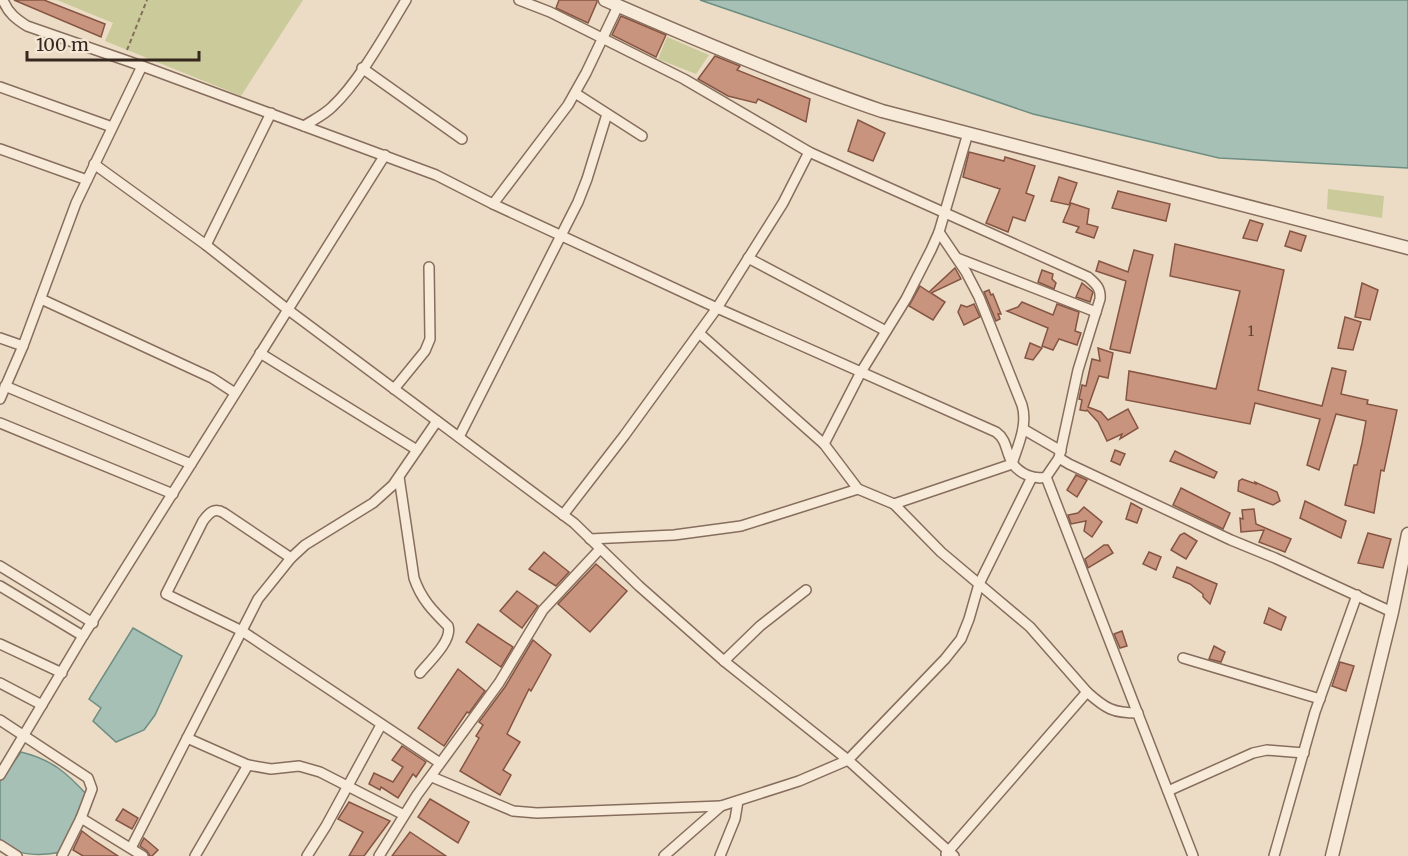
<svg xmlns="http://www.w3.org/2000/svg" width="1408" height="856" viewBox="0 0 1408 856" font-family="Merriweather,serif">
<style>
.green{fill:#caca9a}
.water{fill:#a7c0b6;stroke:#6e8e82;stroke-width:1.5}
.building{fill:#c9947d;stroke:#855543;stroke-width:1.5}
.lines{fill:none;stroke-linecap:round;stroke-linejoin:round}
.minor-casing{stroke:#876e5c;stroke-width:12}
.tertiary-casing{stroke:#876e5c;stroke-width:15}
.path{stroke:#876e5c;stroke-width:2;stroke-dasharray:4.5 3;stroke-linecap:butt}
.minor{stroke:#f7ead9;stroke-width:9}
.tertiary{stroke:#f7ead9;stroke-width:12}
.labels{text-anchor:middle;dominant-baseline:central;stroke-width:4.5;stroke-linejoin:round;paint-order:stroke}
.number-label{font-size:14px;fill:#5c4336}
</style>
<rect width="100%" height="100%" fill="#ecdcc6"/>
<g class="green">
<polygon points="57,0 303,0 241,96 105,41 113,23"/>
<polygon points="667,37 709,55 696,74 658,59"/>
<polygon points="1328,189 1384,196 1382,218 1327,209"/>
</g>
<g class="water">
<polygon points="700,0 1408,0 1408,168 1219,158 1033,114"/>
<polygon points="133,628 182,656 155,715 144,730 116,742 93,721 101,708 89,699"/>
<path d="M 21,752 C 53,760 67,773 89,797 L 61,852 C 43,856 14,856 0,843 L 0,781 Z"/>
</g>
<g class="building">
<polygon points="14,0 44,0 105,24 101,37"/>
<polygon points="559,0 597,0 597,2 588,23 556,8"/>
<polygon points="621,16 666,35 656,57 612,35"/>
<polygon points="715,56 740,66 737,70 810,99 806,122 758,99 756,103 728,96 698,79"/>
<polygon points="858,120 885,133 873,161 848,151"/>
<polygon points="969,152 1004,161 1005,157 1035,166 1026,193 1034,196 1025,221 1013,217 1008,232 986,223 1000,189 963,177"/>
<polygon points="1059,177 1077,183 1069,205 1051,201"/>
<polygon points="1118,191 1170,204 1166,221 1112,208"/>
<polygon points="1071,203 1089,209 1087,224 1098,227 1094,238 1076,232 1079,227 1063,222"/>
<polygon points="1250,220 1263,224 1257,241 1243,238"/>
<polygon points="1290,231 1306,236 1301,251 1285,246"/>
<polygon points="1175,244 1284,270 1258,390 1322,406 1332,368 1346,371 1341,394 1368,400 1367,404 1397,410 1384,471 1381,470 1374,513 1345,505 1354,465 1357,465 1362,443 1366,421 1336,414 1319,470 1307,465 1320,419 1255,403 1250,424 1126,400 1129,371 1216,389 1240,291 1170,276"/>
<polygon points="1134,250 1153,255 1130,353 1110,349 1126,281 1096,271 1099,261 1128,272"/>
<polygon points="955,268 961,279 931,293 945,302 933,320 909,306 920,286 929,292"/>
<polygon points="1042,270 1053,274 1052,279 1056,283 1054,289 1038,282"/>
<polygon points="1082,283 1093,292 1090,302 1076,297"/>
<polygon points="1362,283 1378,290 1370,320 1355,317"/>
<polygon points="989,290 991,295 993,294 1001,314 998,314 1000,319 996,321 984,292"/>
<polygon points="1022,302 1053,315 1057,304 1079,312 1075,331 1081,333 1077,345 1059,339 1053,350 1042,346 1048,328 1007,311 1018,307"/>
<polygon points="974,304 980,317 964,325 958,312 961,305 967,307"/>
<polygon points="1345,317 1361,322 1353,350 1338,348"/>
<polygon points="1030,343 1042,348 1033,360 1025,358"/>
<polygon points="1098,348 1113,353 1108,378 1099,376 1088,407 1101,412 1108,420 1128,409 1138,428 1120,439 1122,434 1107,441 1098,422 1087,410 1086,411 1080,410 1082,400 1079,399 1082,385 1086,386 1092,359 1100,361"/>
<polygon points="1115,450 1125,454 1120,465 1111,461"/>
<polygon points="1175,451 1217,472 1214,478 1170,461"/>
<polygon points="1076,475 1087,480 1077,497 1067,490"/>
<polygon points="1242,479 1256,484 1255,482 1277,492 1280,501 1273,505 1238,491 1239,481"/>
<polygon points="1181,488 1230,513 1223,529 1173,505"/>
<polygon points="1305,501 1346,521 1341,538 1300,518"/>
<polygon points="1131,503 1142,509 1137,523 1126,519"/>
<polygon points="1084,507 1102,522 1092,537 1084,531 1086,521 1071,524 1068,515 1078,513"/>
<polygon points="1254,509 1256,524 1291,539 1285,552 1259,542 1264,530 1241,532 1240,518 1243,519 1242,510"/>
<polygon points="1184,533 1197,541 1186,559 1171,550 1180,535"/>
<polygon points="1368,533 1391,539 1383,568 1358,563"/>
<polygon points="1104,545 1108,545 1113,553 1088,568 1085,559"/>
<polygon points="544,552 569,572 556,586 529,569"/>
<polygon points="1149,552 1161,557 1156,570 1143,564"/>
<polygon points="596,564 627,591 590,632 558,604"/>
<polygon points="1177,567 1217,584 1210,604 1203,597 1203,594 1190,584 1173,577"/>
<polygon points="517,591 538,606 522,628 500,611"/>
<polygon points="1269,608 1286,617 1281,630 1264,623"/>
<polygon points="478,624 513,647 501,667 466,642"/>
<polygon points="1122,631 1127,646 1120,648 1114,634"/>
<polygon points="533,640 551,655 531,691 529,689 507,734 520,742 503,770 511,775 500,795 460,771 479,738 476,736 483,725 479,722 505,687"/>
<polygon points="1214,646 1225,652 1221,662 1209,659"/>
<polygon points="1340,662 1354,666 1346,691 1332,686"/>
<polygon points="458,669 485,691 469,713 467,712 444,746 418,728"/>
<polygon points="402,746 426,762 416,777 413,774 398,798 381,787 380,790 369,784 374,773 393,782 403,767 392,760"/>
<polygon points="430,799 469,822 458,843 418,817"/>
<polygon points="349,802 390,821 364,856 349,856 363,832 338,819"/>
<polygon points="123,809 138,818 132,829 116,820"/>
<polygon points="82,831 95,841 118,856 83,856 73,850"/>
<polygon points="410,832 446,856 392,856"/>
<polygon points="144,838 158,850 152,856 150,856 147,851 140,846"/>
</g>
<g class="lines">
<defs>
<g id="minor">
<path d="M 519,0 L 550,12 L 684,79 L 809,152 L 1088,277 C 1096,284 1101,288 1100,299 L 1078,370 L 1059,458"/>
<polyline points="142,66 436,175 493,204 717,308 624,436 563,515"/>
<polyline points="362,68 462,139"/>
<polyline points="0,87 112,127"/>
<polyline points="575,93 642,136"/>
<path d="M 304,126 C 313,120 324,115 332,107 C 359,82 386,33 406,0"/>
<polyline points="0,149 87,180"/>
<path d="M 809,152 L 783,203 L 717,308 L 996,432 C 1012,443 1002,464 1027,475 C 1034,478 1039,479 1046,477 L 1059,458 L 1069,464 L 1231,540 L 1275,558 L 1392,612"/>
<polyline points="94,164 206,245 287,309 574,523 639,586 724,661 848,760 954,856"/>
<polyline points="493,204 568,105 586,73 618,6"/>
<polyline points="206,245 271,113"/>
<polyline points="748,258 886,331"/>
<polyline points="957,258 1096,312"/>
<polyline points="41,299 212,378 235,393"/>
<polyline points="699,333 824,444"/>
<polyline points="0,338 23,346"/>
<polyline points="260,353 417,450"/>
<polyline points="5,386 191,464"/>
<polyline points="394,389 425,351 430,339 429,267"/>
<path d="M 0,399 L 23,346 L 76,203 L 142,66 L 27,26 C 16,19 8,13 3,0"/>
<polyline points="0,423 173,494"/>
<polyline points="1023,429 1061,451"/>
<polyline points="459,437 578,202 587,179 607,114"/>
<path d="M 399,477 L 414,578 C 421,599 433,611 448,626 C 453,640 429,662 420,673"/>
<polyline points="1046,477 1193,856"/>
<polyline points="858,489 824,444 861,372 906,299 931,250 939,232 968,133"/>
<polyline points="894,504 941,552 1030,627 1087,692"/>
<path d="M 590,539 L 674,535 L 741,526 L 858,489 L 894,504 L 1012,464 C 1018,445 1028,425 1022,405 L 979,297 L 966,272 L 939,232"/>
<path d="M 291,558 L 224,513 C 214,507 209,513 203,521 L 166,594 L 242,631 L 440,763"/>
<polyline points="0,566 93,623"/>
<polyline points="0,586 83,636"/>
<polyline points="0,644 62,673"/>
<polyline points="1183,658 1320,699"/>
<polyline points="724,661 760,626 806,590"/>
<polyline points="0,683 42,705"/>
<polyline points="0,720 88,778 92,789 81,818"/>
<polyline points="187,738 248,765 271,769 299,766 320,772 404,815"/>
<polyline points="0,775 83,636 385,155"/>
<polyline points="432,777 513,811 537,813 721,806"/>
<polyline points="1168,791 1253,753 1267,750 1304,753"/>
<polyline points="0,845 17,856"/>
<polyline points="131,848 258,599 291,558 305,545 373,503 393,485 437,421"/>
<path d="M 946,854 L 1087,692 C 1106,709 1113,713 1138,713"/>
<polyline points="62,856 81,818 143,856"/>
<polyline points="195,856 248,765"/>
<polyline points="307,856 326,826 381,725"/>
<polyline points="379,856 417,795 499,683 543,610 600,549"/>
<polyline points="664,856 721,806 799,781 848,760 945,659 961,639 969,619 979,584 1032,477"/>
<polyline points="720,856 735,819 738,801"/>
<polyline points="1274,856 1315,712 1357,595"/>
</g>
<g id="tertiary">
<path d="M 605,0 C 696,40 788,79 882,111 L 1408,248"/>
<polyline points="1332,856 1392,612 1408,534"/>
</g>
</defs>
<use href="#minor" class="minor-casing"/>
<use href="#tertiary" class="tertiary-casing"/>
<polyline class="path" points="127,50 147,0"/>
<use href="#minor" class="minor"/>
<use href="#tertiary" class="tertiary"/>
</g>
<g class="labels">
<g class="number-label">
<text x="1251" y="331">1</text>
</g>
</g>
<path d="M27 51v9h172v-9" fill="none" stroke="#37281f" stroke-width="3"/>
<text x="36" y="51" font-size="18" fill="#37281f" stroke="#f4e7d5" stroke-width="4.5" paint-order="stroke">100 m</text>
</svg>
